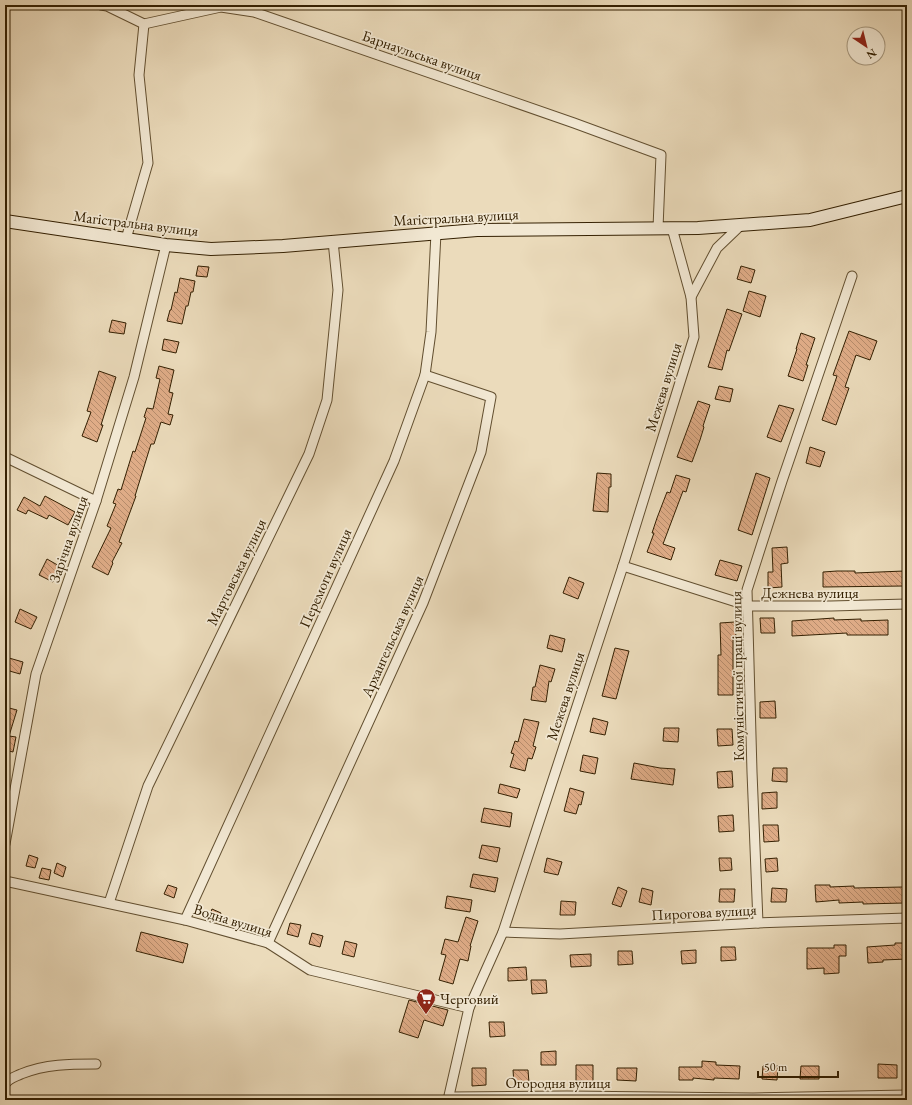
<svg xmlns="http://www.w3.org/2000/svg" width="912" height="1105" viewBox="0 0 912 1105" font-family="'EB Garamond',serif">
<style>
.building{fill:url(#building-back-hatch);stroke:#342002}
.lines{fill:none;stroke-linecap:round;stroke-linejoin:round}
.street-casing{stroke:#624f30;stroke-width:11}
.secondary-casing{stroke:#342002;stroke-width:14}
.street{stroke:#f2e8d3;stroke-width:9}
.secondary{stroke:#f2e8d3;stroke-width:12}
.labels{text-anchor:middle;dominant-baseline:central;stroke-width:3.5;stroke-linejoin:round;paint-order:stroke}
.street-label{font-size:15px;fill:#342002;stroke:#f2e8d3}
.poi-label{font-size:15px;fill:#342002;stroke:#f2e8d3;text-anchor:start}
</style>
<defs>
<pattern id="building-back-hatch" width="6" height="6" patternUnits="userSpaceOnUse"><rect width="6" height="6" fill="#dfac87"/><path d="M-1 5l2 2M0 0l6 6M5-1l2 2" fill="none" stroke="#b68c6c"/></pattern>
</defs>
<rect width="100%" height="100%" fill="#ebdbbb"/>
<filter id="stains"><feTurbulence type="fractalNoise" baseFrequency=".005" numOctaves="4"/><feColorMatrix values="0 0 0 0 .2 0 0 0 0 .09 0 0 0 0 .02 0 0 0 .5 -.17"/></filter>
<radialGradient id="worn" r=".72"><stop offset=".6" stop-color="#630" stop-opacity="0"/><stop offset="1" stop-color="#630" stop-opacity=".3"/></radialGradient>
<g class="building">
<polygon points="198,266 209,267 207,277 196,276"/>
<polygon points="741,266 755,270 751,283 737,279"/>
<polygon points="180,278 195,281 193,292 191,292 188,306 186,306 182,324 167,321 170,310 171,310 175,292 177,293"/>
<polygon points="749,291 766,296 760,317 743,311"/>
<polygon points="727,309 742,314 729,351 727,350 722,370 708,367"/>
<polygon points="112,320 126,323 124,334 109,332"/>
<polygon points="849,331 877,341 870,360 856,355 845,387 849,388 836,425 822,420 837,376 833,375"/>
<polygon points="801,333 815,338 806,365 808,365 803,381 788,376 797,349 796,349"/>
<polygon points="164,339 179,342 176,353 162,350"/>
<polygon points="159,366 174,370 169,392 173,393 168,414 173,415 170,425 161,422 154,444 151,444 135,496 136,496 119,542 122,543 112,562 113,563 108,575 92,567 111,528 107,526 116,504 113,503 118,489 121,490 133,451 135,452 146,418 144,417 147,408 153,409 160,379 156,378"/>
<polygon points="99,371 116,377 101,425 103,425 97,442 82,436 91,412 87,411"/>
<polygon points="719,386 733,389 730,402 715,399"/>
<polygon points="698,401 710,405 703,426 704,427 700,440 692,462 677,457"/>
<polygon points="779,405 794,409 781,442 767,437"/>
<polygon points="810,447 825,452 820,467 806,463"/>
<polygon points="597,473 611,474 611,487 609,487 608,512 593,511"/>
<polygon points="756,473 770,478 752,535 738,530"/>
<polygon points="676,475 690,479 686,492 683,491 663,544 675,548 671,560 647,552 654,533 652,533 657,518 667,492 670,493"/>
<polygon points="45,496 75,512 68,525 49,515 47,519 28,510 26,514 17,510 24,497 40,506"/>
<polygon points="787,547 788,563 781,564 782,587 768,588 768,572 773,572 772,548"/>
<polygon points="47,559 61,567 53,582 39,575"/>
<polygon points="720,560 742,566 737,581 715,575"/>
<polygon points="837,571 855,571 855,573 904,571 904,586 823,587 823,572"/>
<polygon points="569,577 584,583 578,599 563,593"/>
<polygon points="20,609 37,617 31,629 15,622"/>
<polygon points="760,618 774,618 775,633 761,633"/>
<polygon points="834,618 834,620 861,619 861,621 888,620 888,635 847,635 847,633 792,636 792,621"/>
<polygon points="735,622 736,638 733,638 733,695 718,695 718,655 721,655 720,623"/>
<polygon points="550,635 565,639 562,652 547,648"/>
<polygon points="615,648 629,651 616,699 602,696"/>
<polygon points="9,658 23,662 20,674 6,670"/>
<polygon points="540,665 555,669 551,682 549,681 546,702 531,700 533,687 535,687"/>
<polygon points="775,701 776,718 760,718 760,702"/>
<polygon points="5,707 17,710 9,736 16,737 13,752 5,750"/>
<polygon points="593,718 608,722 605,735 590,732"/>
<polygon points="524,719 539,722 533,746 536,747 532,759 528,758 525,771 510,767 514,754 511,753 515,741 518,742"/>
<polygon points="664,728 679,728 678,742 663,741"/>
<polygon points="717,729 732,729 733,745 718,746"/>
<polygon points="583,755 598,758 595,774 580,771"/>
<polygon points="634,763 660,768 675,769 673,785 631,779"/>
<polygon points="773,768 787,768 787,782 772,781"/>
<polygon points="732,771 733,787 718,788 717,772"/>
<polygon points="500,784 520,789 517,798 498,793"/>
<polygon points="570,788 584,792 581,805 579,804 576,814 564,811"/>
<polygon points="777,792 777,808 762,809 762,793"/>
<polygon points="484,808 512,813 510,827 481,822"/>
<polygon points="733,815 734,831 719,832 718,816"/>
<polygon points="763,825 778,825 779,841 764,842"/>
<polygon points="482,845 500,848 497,862 479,858"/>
<polygon points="29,855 38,858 35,868 26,866"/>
<polygon points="547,858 562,862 558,875 544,872"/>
<polygon points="719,858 731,858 732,870 720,871"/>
<polygon points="777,858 778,871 766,872 765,859"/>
<polygon points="57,863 66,867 63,877 54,873"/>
<polygon points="42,868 51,870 49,880 39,878"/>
<polygon points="473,874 498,878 495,892 470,887"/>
<polygon points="168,885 177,888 174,898 164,894"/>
<polygon points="815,885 830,885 830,887 854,886 854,888 903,887 904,903 863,904 863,902 839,903 839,900 816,902"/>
<polygon points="618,887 627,891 621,907 612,904"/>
<polygon points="642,888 653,891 651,905 639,902"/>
<polygon points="772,888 787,889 786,902 771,902"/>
<polygon points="720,889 735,889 734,902 719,902"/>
<polygon points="447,896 472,900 470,912 445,908"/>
<polygon points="561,901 576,902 575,915 560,915"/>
<polygon points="212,909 221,913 217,922 208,919"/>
<polygon points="466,917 478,921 470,946 471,946 468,961 460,959 453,984 439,980 446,955 441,954 445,939 458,942"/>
<polygon points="290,923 301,925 298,937 287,934"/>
<polygon points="141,932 188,944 183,963 136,951"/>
<polygon points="312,933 323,936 320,947 309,944"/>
<polygon points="345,941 357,944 354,957 342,954"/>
<polygon points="895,943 907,943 907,959 883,960 883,962 868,963 867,947 895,945"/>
<polygon points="834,945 846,945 846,956 839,956 839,973 824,974 824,968 807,969 807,948 834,948"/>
<polygon points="721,947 735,947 736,960 721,961"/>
<polygon points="696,950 696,963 682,964 681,951"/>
<polygon points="618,951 632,951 633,964 618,965"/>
<polygon points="591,954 591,966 571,967 570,955"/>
<polygon points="526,967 527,980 508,981 508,968"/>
<polygon points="531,980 546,980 547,993 532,994"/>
<polygon points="409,1000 448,1010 443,1026 424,1020 418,1038 399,1032"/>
<polygon points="489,1022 504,1022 505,1036 490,1037"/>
<polygon points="556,1051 556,1065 541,1065 541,1052"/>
<polygon points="702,1061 716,1062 716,1065 740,1066 739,1079 714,1078 714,1080 693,1078 693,1080 679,1080 679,1067 702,1067"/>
<polygon points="878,1064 897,1065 897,1078 878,1078"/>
<polygon points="576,1065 593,1065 593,1082 576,1081"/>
<polygon points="763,1066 778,1066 777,1080 762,1079"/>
<polygon points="801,1066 819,1066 819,1079 800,1079"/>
<polygon points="472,1068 486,1068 486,1085 472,1086"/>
<polygon points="617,1068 637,1068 636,1081 617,1080"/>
<polygon points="513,1070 528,1070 529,1083 514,1084"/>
</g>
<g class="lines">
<defs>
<g id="street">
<polyline points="101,5 107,6 144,24 221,7 254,12 574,123 661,155 658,228"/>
<polyline points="126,239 148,163 139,75 144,24"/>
<polyline points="691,297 717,248 741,225"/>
<polyline points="5,457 96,501"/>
<polyline points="623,566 749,606 831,606 907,604"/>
<polyline points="5,844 36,674 96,501 134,377 166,245"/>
<polyline points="5,881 185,920 268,943 310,970 469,1008"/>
<polyline points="109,903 148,786 309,454 327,400 338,290 333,241"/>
<polyline points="185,920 394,461 425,375 431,332 436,233"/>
<polyline points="758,923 752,772 747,590 782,481 852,276"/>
<polyline points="503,932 560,934 758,923 907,918"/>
<polyline points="268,943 423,603 481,452 491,397 425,375"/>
<path d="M 5,1084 C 9,1078 15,1077 21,1074 C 46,1064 70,1064 96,1064"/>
<polyline points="449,1097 567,1096 753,1098 907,1095"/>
<polyline points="448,1100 469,1008 503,932 623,566 694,337 691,297 672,228"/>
</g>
<polyline id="secondary" points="5,221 166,245 211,249 283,246 477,230 698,228 810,220 907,196"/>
</defs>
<use href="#street" class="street-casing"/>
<use href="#secondary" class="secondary-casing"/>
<use href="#street" class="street"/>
<use href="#secondary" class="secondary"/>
</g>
<defs>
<symbol id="supermarket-pin" viewBox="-11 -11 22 30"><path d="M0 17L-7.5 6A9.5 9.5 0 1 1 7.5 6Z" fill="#8f2418" stroke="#f2e8d3"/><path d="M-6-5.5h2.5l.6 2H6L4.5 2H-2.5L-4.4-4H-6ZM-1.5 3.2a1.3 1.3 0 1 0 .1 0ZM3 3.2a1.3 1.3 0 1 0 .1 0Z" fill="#fff"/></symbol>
</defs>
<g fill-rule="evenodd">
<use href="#supermarket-pin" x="415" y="987" width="22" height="30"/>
</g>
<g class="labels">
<g class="street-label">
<text transform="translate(422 55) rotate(19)">Барнаульська вулиця</text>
<text transform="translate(456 217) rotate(-3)">Магістральна вулиця</text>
<text transform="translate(136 223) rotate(7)">Магістральна вулиця</text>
<text transform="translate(663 387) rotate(-73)">Межева вулиця</text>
<text transform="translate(68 539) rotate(-71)">Зарічна вулиця</text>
<text transform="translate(236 572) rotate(-64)">Мартовська вулиця</text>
<text transform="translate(325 578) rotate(-66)">Перемоги вулиця</text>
<text x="810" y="592">Дежнева вулиця</text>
<text transform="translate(392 636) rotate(-66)">Архангельська вулиця</text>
<text transform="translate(737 676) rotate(-91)">Комуністичної праці вулиця</text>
<text transform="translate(565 696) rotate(-72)">Межева вулиця</text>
<text transform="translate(704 912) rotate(-3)">Пирогова вулиця</text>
<text transform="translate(233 920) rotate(17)">Водна вулиця</text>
<text x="558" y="1082">Огородня вулиця</text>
</g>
<g class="poi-label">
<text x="440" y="998">Черговий</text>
</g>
</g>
<rect width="912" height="1105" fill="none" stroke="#ebdbbb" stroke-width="20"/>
<rect x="6" y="6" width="900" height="1093" fill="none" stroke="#342002" stroke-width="2"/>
<rect x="10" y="10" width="892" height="1085" fill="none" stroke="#342002"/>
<g transform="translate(866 46) rotate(145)"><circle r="19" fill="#f2e8d3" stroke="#a6987f"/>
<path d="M0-3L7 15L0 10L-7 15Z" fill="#8f2418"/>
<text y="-6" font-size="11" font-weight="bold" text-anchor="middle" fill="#342002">N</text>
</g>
<path d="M758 1071v6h80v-6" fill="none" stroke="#342002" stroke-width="2"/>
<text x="764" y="1071" font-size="12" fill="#342002" stroke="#f2e8d3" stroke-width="3" paint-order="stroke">50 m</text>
<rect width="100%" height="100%" filter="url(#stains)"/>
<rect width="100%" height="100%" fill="url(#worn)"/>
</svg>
